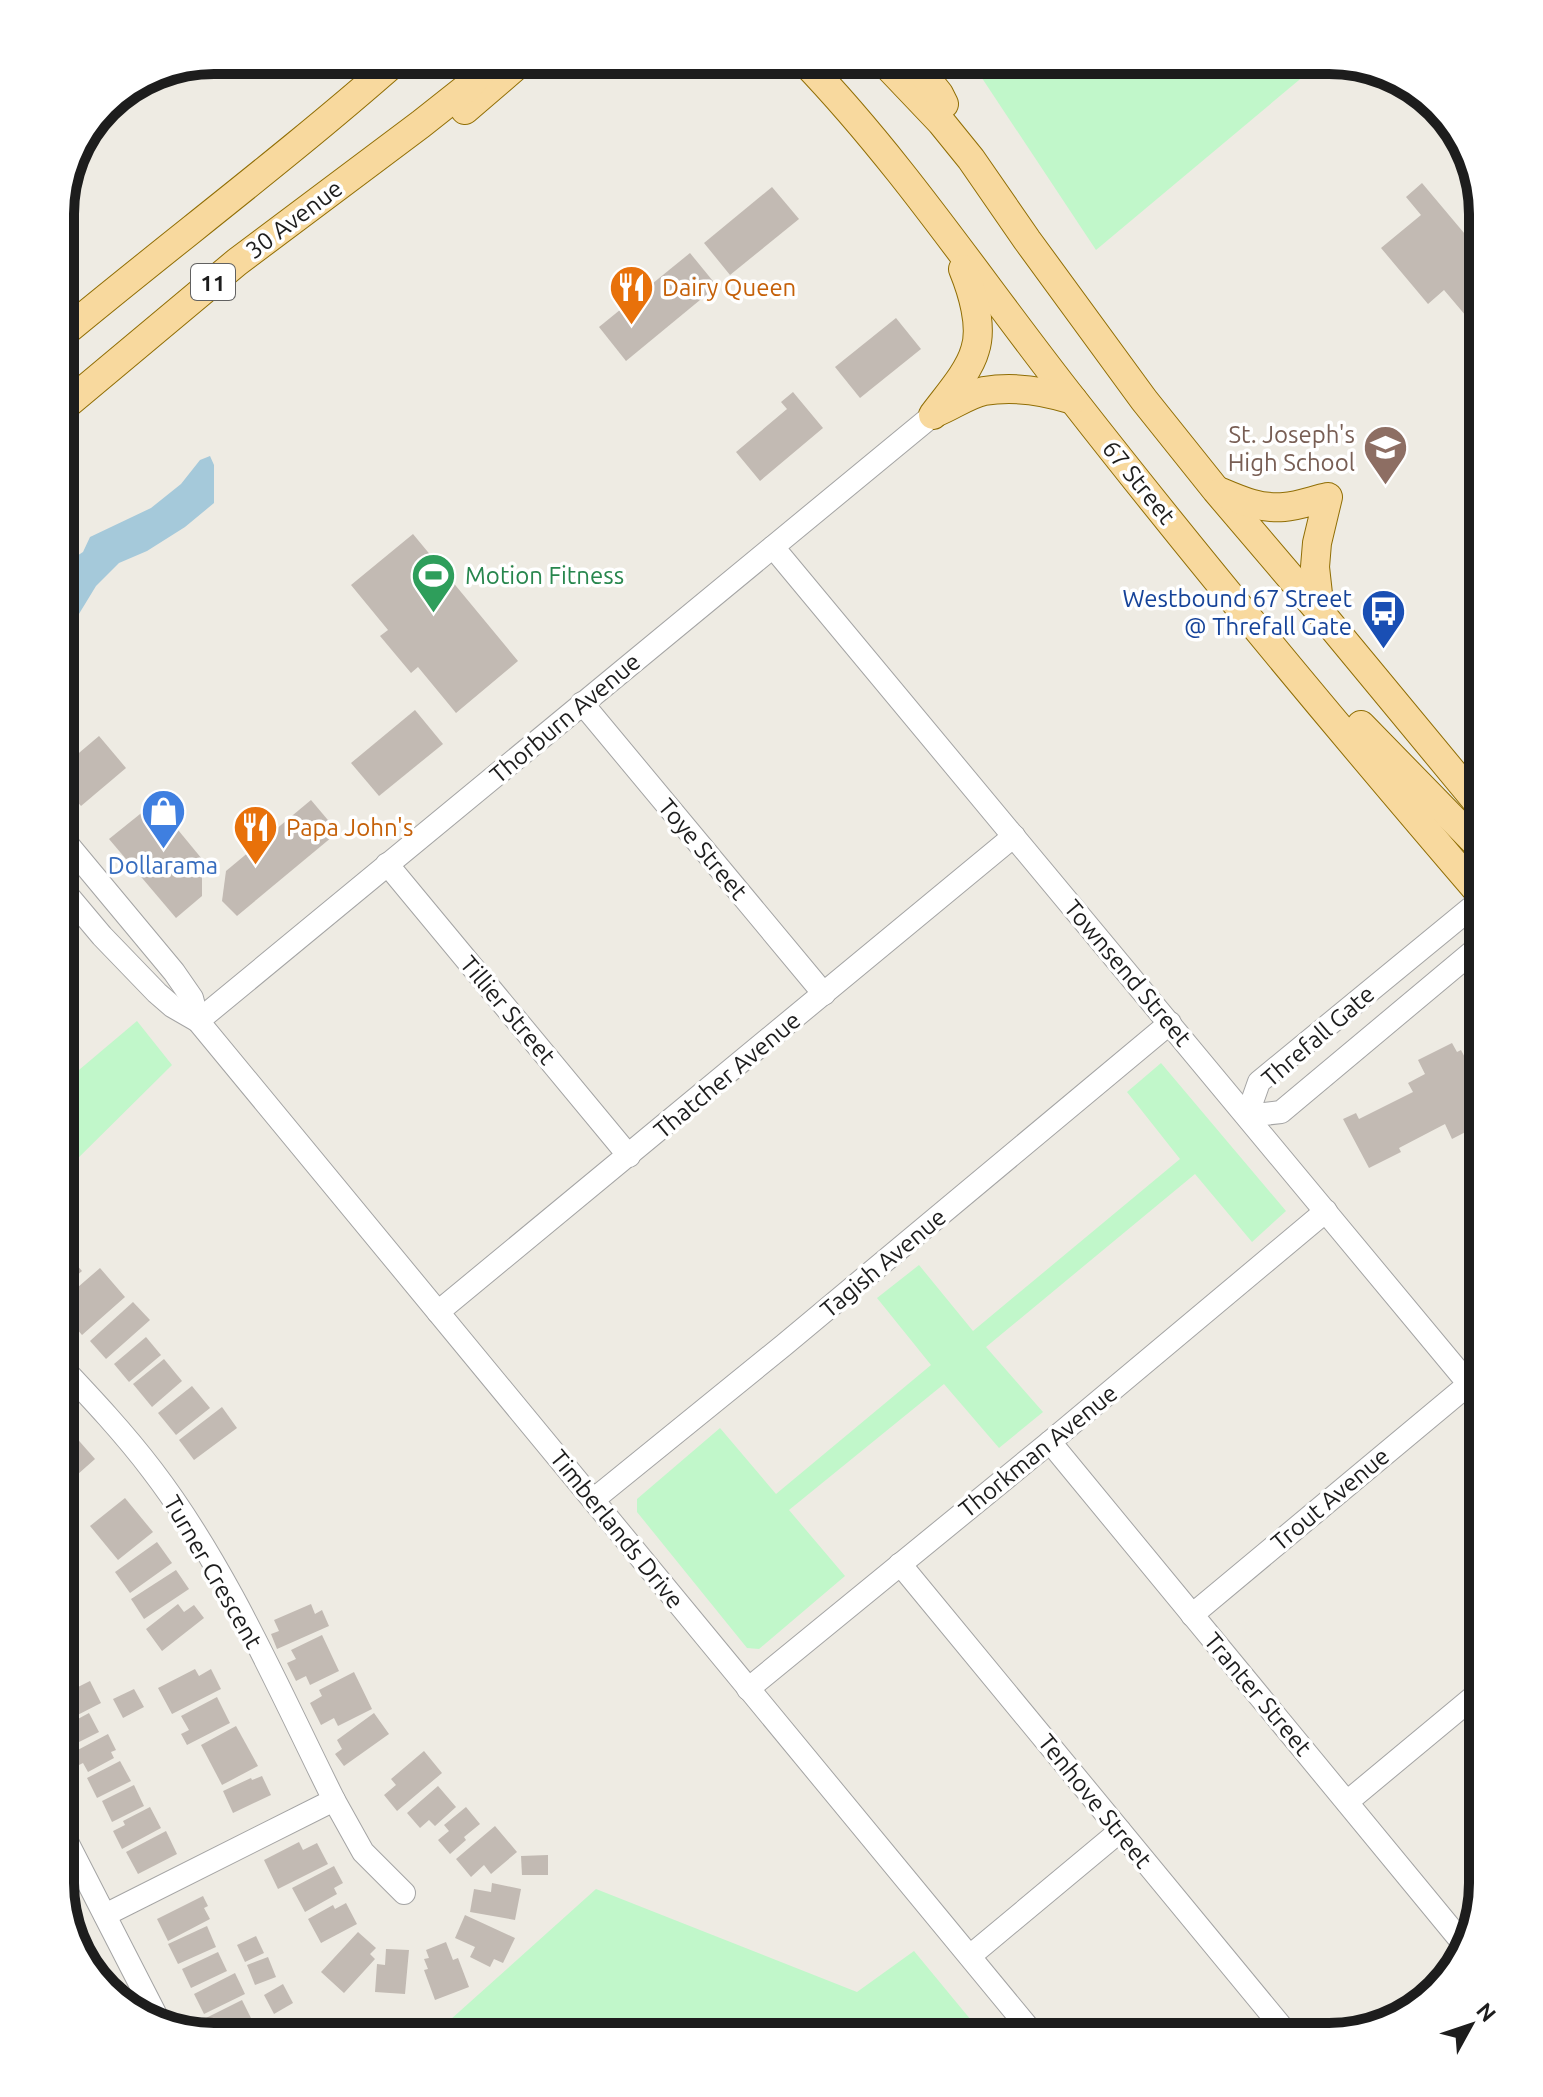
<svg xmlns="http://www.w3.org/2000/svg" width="1543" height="2097" viewBox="0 0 1543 2097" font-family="Ubuntu,sans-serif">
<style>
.park{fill:#c1f7ca}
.pitch{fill:#83dac0}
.water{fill:#a5c9da}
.building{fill:#c2bab3}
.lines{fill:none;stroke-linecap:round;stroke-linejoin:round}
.minor-casing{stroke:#a4a4a4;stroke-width:24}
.major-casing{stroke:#906e05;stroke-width:30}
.minor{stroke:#fff;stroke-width:22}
.major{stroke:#f8d99e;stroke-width:28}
.labels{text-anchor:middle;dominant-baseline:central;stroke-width:7;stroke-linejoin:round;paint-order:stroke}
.shield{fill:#fff;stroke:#616161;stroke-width:2}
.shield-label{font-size:22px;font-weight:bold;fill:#1d1d1d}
.street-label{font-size:24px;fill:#1d1d1d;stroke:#fff}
.food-label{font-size:24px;fill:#c56008;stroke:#fff;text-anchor:start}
.education-label{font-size:24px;fill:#785e54;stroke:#fff;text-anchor:end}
.leisure-label{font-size:24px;fill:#27864d;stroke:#fff;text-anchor:start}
.transit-label{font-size:24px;fill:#164399;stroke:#fff;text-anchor:end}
.shop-label{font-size:24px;fill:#366cbe;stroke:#fff}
.rim{fill:none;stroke:#1d1d1d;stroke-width:10}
</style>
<rect width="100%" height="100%" fill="#eeebe3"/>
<g class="park">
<polygon points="970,60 1323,60 1096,250"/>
<polygon points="137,1021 172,1065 64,1172 60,1171 60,1086"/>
<polygon points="1161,1063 1286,1211 1252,1242 1195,1174 986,1347 1043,1412 999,1448 944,1384 789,1510 845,1576 759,1649 747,1648 637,1512 637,1499 720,1428 776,1494 931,1365 877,1298 919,1265 973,1331 1180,1159 1127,1092"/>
<polygon points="596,1889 857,1992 914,1951 985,2037 431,2037"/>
</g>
<polygon class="pitch" points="1063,60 1097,60 1076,77"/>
<polygon class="water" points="210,456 214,465 214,503 185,527 147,551 119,563 96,586 71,627 60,632 60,567 83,552 90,537 151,508 181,484 200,460"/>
<g class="building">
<polygon points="1422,183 1480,252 1483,249 1483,336 1444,290 1428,304 1381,248 1421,215 1406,197"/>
<polygon points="772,187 799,219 730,275 704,243"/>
<polygon points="690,253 717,286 626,361 599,327"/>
<polygon points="896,318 921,349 860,398 835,367"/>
<polygon points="793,392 823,428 760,481 736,452 787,409 781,402"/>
<polygon points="413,534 518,661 456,713 418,667 411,673 380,636 388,630 351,585"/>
<polygon points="415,710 443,744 379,796 351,763"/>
<polygon points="99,736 126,768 81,806 60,782 60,769"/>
<polygon points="311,800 338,832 237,916 222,901 226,871"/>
<polygon points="155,802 202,859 202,896 176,918 109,839"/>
<polygon points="1452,1043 1457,1052 1461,1050 1483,1092 1483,1123 1452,1139 1445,1124 1399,1148 1401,1152 1369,1168 1343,1119 1356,1113 1359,1119 1413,1092 1408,1083 1425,1074 1418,1060"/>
<polygon points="60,1246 82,1271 60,1290"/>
<polygon points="100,1268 125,1297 82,1335 64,1314 77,1302 70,1294"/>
<polygon points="133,1302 150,1320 106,1359 90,1341"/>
<polygon points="146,1337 161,1355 129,1382 114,1364"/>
<polygon points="164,1359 182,1381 152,1407 133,1384"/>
<polygon points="192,1386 210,1408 176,1435 158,1413"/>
<polygon points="222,1407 237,1428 194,1460 179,1440"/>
<polygon points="66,1426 95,1459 60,1490 60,1432"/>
<polygon points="125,1498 153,1532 118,1560 90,1526"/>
<polygon points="157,1542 172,1563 130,1593 115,1572"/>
<polygon points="176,1570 189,1589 144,1619 131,1599"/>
<polygon points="178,1604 184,1612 194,1605 204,1618 162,1651 146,1629"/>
<polygon points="311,1604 315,1614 322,1610 329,1626 277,1649 271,1634 279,1631 274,1620"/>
<polygon points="322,1635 339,1671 310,1685 306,1676 296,1681 287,1663 296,1659 291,1650"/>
<polygon points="195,1669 199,1676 211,1669 221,1689 172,1714 158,1688"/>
<polygon points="354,1672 372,1709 338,1726 334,1718 321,1725 310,1703 322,1696 319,1690"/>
<polygon points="90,1681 101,1703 60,1724 60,1696"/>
<polygon points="134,1689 144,1707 123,1718 113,1699"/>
<polygon points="217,1697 230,1723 187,1745 181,1734 189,1730 181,1716"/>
<polygon points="89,1713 99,1732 71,1746 61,1728"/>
<polygon points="374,1713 389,1734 344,1766 335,1754 342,1749 337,1740"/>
<polygon points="236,1726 258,1766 222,1785 201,1745"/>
<polygon points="108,1734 116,1750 111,1752 114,1758 88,1772 83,1763 79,1765 72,1753"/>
<polygon points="424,1751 442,1773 397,1811 384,1795 396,1785 391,1779"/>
<polygon points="120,1761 131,1781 97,1798 87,1778"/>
<polygon points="262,1776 271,1795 233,1813 223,1791 251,1778 252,1780"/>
<polygon points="134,1785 144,1806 112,1822 102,1801"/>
<polygon points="438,1786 456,1807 435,1826 429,1820 420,1828 407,1813"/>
<polygon points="150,1807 161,1828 122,1849 113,1831 125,1825 123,1821"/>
<polygon points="466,1807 480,1824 464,1837 466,1840 450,1854 438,1840 449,1831 444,1825"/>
<polygon points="495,1826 517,1852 491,1874 484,1865 471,1877 456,1859"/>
<polygon points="166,1831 177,1854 138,1874 126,1852"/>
<polygon points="299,1842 303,1850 317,1843 328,1864 278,1889 264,1860"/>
<polygon points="548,1855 548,1875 522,1875 521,1856"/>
<polygon points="334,1866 343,1883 334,1888 337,1894 305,1912 292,1888"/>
<polygon points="492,1883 521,1889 515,1920 470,1912 474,1889 491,1892"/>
<polygon points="203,1896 208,1906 204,1908 210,1919 168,1941 157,1919"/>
<polygon points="346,1903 357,1924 321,1943 308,1919 333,1905 335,1909"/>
<polygon points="465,1915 515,1938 503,1963 494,1959 490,1967 470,1957 475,1947 455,1938"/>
<polygon points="207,1926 216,1947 178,1964 168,1944"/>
<polygon points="358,1932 376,1948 370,1954 375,1959 344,1993 321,1972"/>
<polygon points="256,1936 264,1953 245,1962 237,1945"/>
<polygon points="446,1942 453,1960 458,1958 469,1987 435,2000 424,1970 428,1969 424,1959 429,1958 426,1950"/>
<polygon points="386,1949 409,1950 405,1994 375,1992 377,1964 385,1965"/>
<polygon points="218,1952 227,1971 191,1988 182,1969"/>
<polygon points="268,1957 276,1977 255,1985 247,1965"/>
<polygon points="235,1973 245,1994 204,2014 194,1994"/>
<polygon points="283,1984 293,2003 274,2014 264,1995"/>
<polygon points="242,2000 253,2022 222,2037 216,2037 206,2018"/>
<polygon points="254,2025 260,2037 231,2037"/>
</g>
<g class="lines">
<defs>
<g id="minor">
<polyline points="773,547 1483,1401"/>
<polyline points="582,703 824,994"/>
<polyline points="60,835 174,972 192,998 198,1021"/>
<polyline points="387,864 629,1156"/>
<polyline points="60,886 102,936 157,993 172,1006 198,1021 1036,2037"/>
<polyline points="198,1021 933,415"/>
<polyline points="1247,1116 1259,1082 1483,898"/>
<polyline points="1247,1116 1281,1112 1483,943"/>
<polyline points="438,1312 1014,836"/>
<path d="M 60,1365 C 92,1399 124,1433 152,1470 C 227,1568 279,1690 334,1800 L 105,1915"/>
<polyline points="1050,1442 1466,1947"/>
<polyline points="593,1500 784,1345 1170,1023"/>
<polyline points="900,1564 1290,2037"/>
<polyline points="1192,1615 1469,1384"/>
<polyline points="748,1689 1050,1442 1326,1211"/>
<polyline points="334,1800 363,1852 404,1893"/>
<polyline points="1347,1802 1483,1689"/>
<polyline points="60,1828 160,2023"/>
<polyline points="970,1956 1120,1831"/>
</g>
<g id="major">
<path d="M 803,60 C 904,165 984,287 1074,401 C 1206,570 1344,735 1483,897"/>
<polyline points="882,60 941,122 971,159 1027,240 1144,400 1216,490 1320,612 1483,809"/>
<polyline points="912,60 939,94 944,104"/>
<polyline points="465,110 523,60"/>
<path d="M 60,336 C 172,243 288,156 397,60"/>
<polyline points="60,410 237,262 421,124 469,86 491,60"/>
<path d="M 937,412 C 952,406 969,394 984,391 C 1014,386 1045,391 1073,400"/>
<path d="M 933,415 C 947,396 969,372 975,350 C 983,326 972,291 963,269"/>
<path d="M 1221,492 C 1242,501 1261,509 1284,507 C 1298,506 1314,500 1328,497 L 1317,543 L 1315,567 L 1320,612"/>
<polyline points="1361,725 1483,850"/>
</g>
</defs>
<use href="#minor" class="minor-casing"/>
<use href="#major" class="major-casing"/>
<use href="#minor" class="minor"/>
<use href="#major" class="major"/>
</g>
<defs>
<symbol id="restaurant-pin" viewBox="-11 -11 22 30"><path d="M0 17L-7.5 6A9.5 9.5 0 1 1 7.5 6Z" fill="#e8710a" stroke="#fff"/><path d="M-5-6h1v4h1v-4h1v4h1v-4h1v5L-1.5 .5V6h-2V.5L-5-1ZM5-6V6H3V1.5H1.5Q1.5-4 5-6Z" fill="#fff"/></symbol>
<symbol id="school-pin" viewBox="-11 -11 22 30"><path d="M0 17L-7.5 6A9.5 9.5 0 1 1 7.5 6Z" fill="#8d6e63" stroke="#fff"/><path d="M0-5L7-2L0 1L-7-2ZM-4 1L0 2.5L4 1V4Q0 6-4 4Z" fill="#fff"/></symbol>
<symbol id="stadium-pin" viewBox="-11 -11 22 30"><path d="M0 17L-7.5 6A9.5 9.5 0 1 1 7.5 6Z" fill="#2e9e5b" stroke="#fff"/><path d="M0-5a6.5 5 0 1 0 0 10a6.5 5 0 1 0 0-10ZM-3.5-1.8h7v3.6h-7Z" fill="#fff"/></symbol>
<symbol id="bus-pin" viewBox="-11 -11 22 30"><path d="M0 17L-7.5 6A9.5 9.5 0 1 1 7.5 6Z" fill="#1a4fb4" stroke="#fff"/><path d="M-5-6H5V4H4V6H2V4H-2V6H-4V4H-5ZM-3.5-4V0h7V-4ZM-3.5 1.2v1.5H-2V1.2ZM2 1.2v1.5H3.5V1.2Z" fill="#fff"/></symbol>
<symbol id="shop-pin" viewBox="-11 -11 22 30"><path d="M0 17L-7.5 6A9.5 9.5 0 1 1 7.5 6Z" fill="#3f7fe0" stroke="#fff"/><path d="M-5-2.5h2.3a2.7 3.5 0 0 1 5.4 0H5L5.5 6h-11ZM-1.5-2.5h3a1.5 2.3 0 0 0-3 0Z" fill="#fff"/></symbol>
</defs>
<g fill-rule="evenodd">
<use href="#restaurant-pin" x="606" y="262" width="51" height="69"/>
<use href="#school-pin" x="1360" y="422" width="51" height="69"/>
<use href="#stadium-pin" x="408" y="550" width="51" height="69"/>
<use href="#bus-pin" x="1358" y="586" width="51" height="69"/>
<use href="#shop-pin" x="138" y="786" width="51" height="69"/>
<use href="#restaurant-pin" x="230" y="802" width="51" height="69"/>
</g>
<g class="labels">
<rect class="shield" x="191" y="264" width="44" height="36" rx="6"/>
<g class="shield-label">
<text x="213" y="282">11</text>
</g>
<g class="street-label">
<text transform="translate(294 219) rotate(-37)">30 Avenue</text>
<text transform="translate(1139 482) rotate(51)">67 Street</text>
<text transform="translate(565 718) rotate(-40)">Thorburn Avenue</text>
<text transform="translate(703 849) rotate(50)">Toye Street</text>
<text transform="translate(1128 973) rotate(50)">Townsend Street</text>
<text transform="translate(508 1010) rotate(50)">Tillier Street</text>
<text transform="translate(1318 1036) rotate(-41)">Threfall Gate</text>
<text transform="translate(727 1075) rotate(-40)">Thatcher Avenue</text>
<text transform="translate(883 1263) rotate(-40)">Tagish Avenue</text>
<text transform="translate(1038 1451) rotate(-39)">Thorkman Avenue</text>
<text transform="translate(1330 1499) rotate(-40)">Trout Avenue</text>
<text transform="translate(617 1529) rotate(51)">Timberlands Drive</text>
<text transform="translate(213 1572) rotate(60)">Turner Crescent</text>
<text transform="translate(1258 1694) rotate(50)">Tranter Street</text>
<text transform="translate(1095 1801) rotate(51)">Tenhove Street</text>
</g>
<g class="food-label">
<text x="662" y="287">Dairy Queen</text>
<text x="286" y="827">Papa John's</text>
</g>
<g class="education-label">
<text x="1355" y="434">St. Joseph's<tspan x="1355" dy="28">High School</tspan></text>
</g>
<g class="leisure-label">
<text x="465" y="575">Motion Fitness</text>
</g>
<g class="transit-label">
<text x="1352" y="598">Westbound 67 Street<tspan x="1352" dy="28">@ Threfall Gate</tspan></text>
</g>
<g class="shop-label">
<text x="163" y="865">Dollarama</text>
</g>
</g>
<path d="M0 0H1543V2097H0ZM214 74H1329A140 140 0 0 1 1469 214V1883A140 140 0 0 1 1329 2023H214A140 140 0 0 1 74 1883V214A140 140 0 0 1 214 74Z" fill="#fff" fill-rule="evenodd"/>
<path class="rim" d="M214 74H1329A140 140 0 0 1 1469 214V1883A140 140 0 0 1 1329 2023H214A140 140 0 0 1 74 1883V214A140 140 0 0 1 214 74Z"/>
<g transform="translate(1471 2025) rotate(50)" stroke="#ffffff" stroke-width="6" paint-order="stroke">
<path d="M0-6L14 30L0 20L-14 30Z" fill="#1d1d1d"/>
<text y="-12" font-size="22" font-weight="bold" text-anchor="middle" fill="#1d1d1d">N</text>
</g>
</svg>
